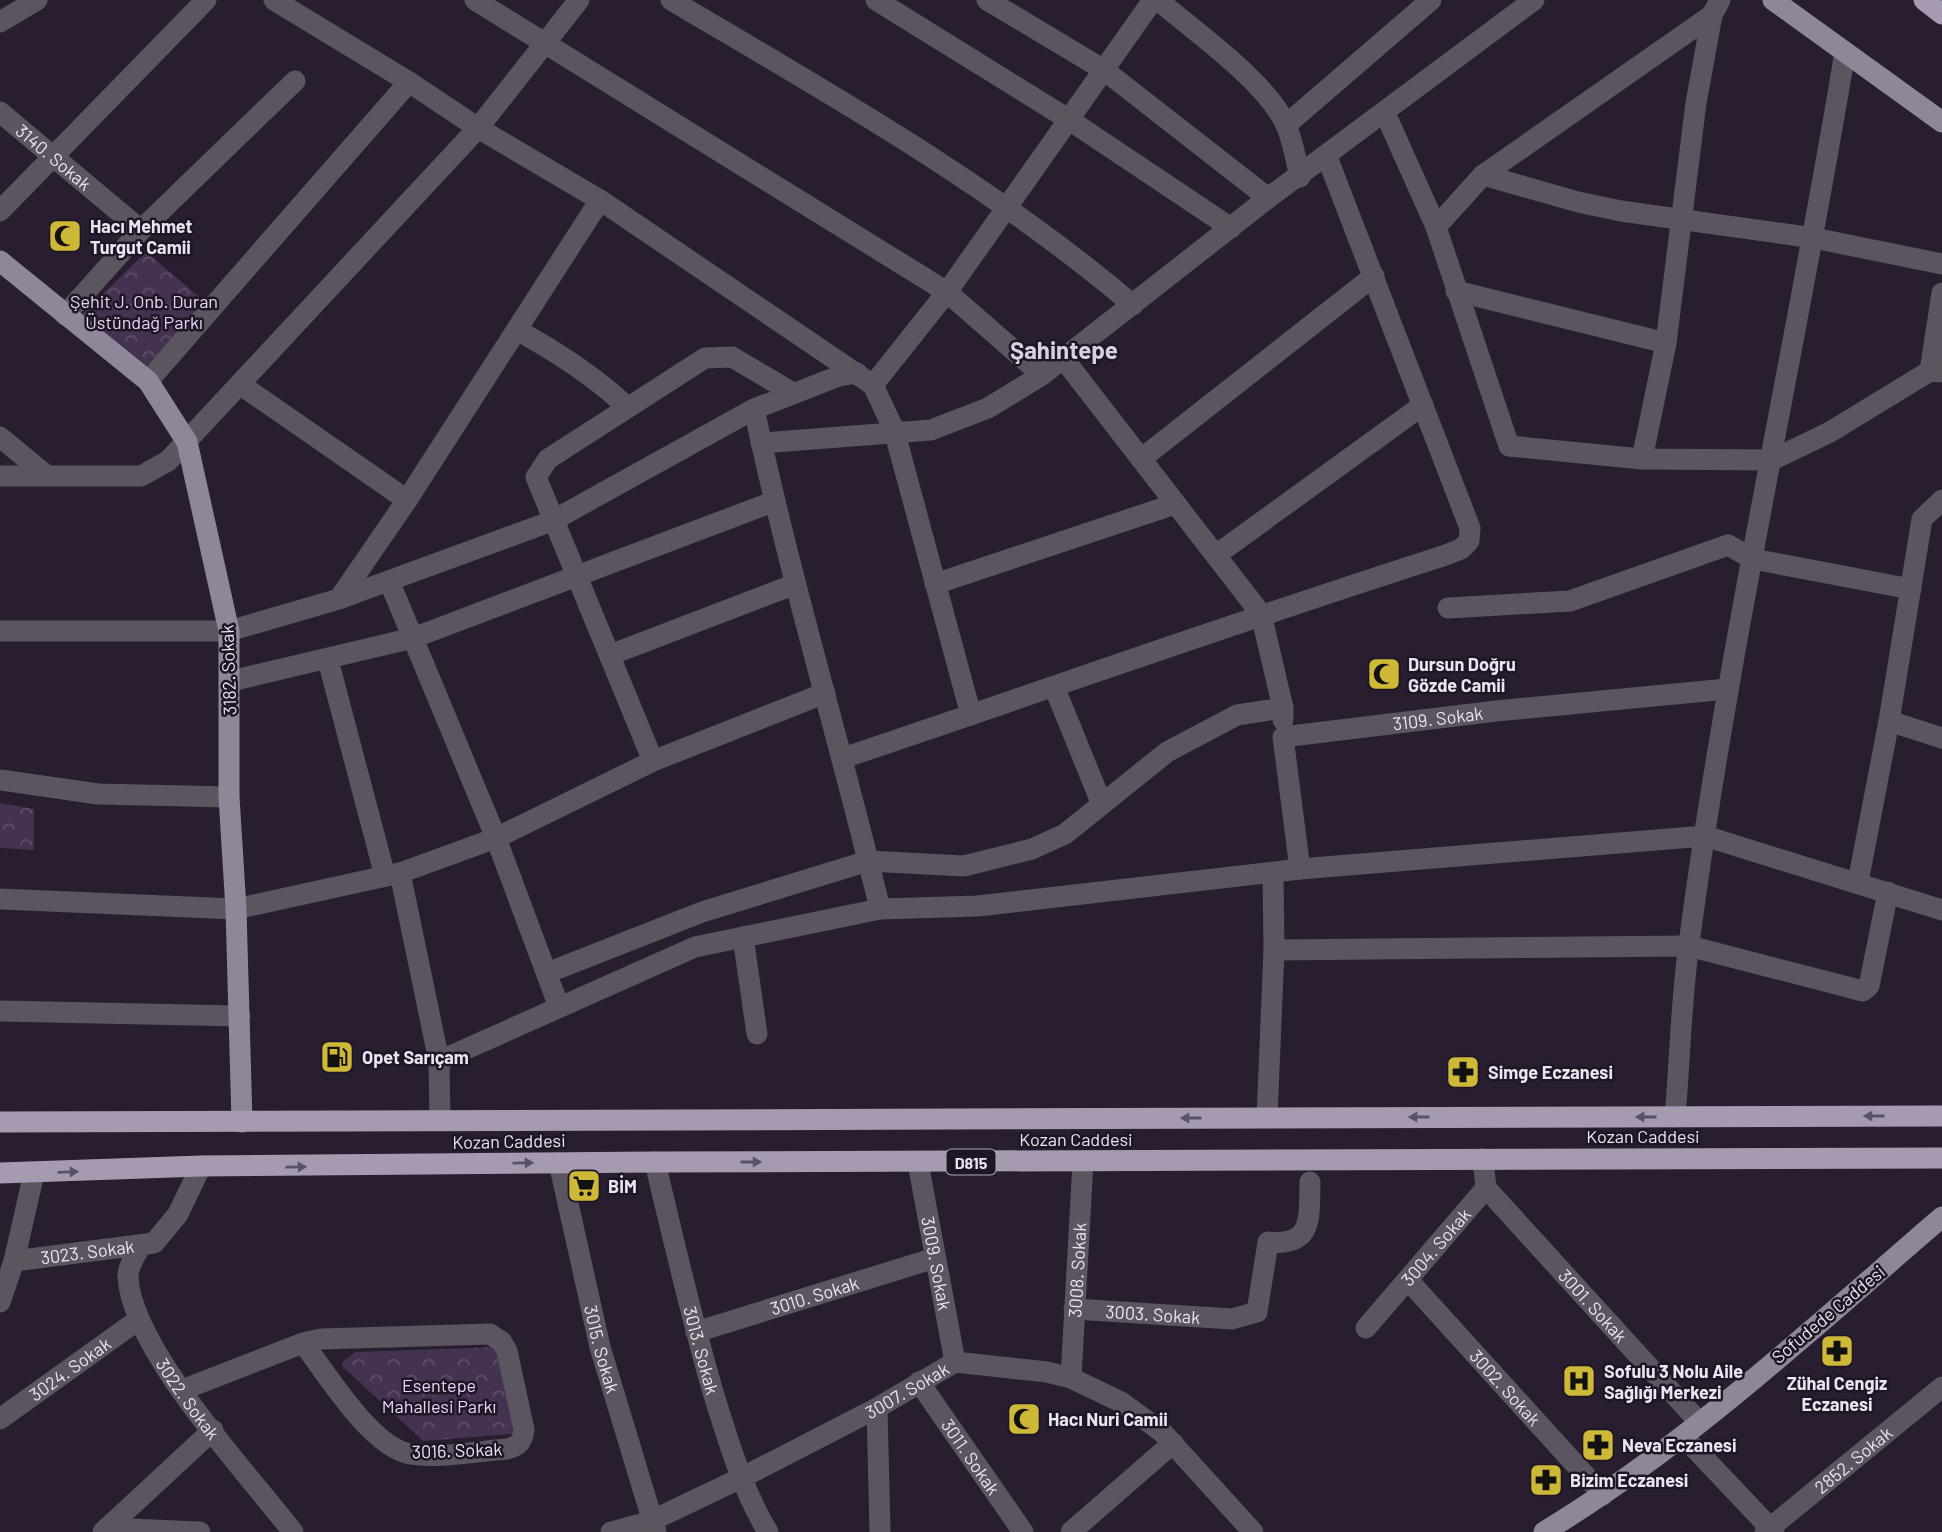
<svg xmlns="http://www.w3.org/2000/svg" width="1942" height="1532" viewBox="0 0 1942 1532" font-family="Barlow,sans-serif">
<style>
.park{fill:url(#park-crowns)}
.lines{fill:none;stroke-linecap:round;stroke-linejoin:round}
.minor{stroke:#5a555e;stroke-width:21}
.major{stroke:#908699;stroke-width:21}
.highway{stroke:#a69ab0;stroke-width:21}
.oneway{fill:#5b5164}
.labels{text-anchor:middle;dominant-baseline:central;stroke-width:5;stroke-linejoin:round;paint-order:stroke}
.shield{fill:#1e1525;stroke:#aea7b3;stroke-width:2}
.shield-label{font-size:16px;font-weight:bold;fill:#ebe5f0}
.street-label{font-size:18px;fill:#ebe5f0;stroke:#1e1525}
.poi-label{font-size:18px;font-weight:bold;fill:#ebe5f0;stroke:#1e1525;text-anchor:start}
.park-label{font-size:18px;fill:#e6d4f5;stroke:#1e1525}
.district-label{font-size:24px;font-weight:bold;fill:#dacee5;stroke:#1e1525}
</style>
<defs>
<pattern id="park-crowns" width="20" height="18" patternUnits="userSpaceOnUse" patternTransform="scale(1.75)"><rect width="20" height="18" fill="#433250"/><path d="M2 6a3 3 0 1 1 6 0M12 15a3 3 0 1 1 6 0" fill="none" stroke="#5e506a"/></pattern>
</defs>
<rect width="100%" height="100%" fill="#281e2f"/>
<g class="park">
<polygon points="146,252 202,299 202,309 146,366 82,314"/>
<polygon points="0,803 34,809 34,850 0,848"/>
<polygon points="498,1347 514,1434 423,1441 342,1366 342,1363 355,1352"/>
</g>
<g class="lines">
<g class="minor">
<polyline points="274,0 409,82 478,128 600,200 873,385 894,430 971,715"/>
<polyline points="475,0 947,292 1042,375"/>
<path d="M 671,0 C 830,94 992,185 1133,305"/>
<polyline points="876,0 1068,119 1231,228"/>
<polyline points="987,0 1104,70 1268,198"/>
<path d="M 1158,0 C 1194,31 1267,82 1286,125 C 1293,141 1296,160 1300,177"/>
<polyline points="0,22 37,0"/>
<path id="s1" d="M 0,112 L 141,230"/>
<polyline points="1385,113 1436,227 1509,446 1642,459 1772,460 1830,432 1930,371 1942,372"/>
<polyline points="1286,125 1431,0"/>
<polyline points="1483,175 1578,202 1621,211 1814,238 1942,264"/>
<polyline points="0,211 206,0"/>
<polyline points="1436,227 1483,175 1712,15 1720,0"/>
<polyline points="1456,291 1666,343"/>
<polyline points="65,315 141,230 295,81"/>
<path d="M 517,330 C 557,352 593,375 626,406"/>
<polyline points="1063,358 1261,614 1283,708 1283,720"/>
<polyline points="1930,371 1942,293"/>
<polyline points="148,381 409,82"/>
<polyline points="241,385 407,500"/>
<polyline points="873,385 947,292 1153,0"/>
<path d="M 754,409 C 790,578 840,742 880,909"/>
<polyline points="0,437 46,475"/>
<polyline points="761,443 931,430 988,408 1042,375 1268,198 1534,0"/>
<polyline points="1141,459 1374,276"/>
<polyline points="1642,459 1666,343 1696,103 1712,15"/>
<polyline points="0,476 141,476 168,461 478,128 579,0"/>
<polyline points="1216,555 1423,405"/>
<polyline points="390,583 496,838 559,1007"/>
<polyline points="935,584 1175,504"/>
<polyline points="339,599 407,500 600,200"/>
<polyline points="1448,608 1570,601 1728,545 1753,559 1911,589"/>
<polyline points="0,631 229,631 339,599 552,521 754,409 839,376 857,373"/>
<polyline points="610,655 793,585"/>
<polyline points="328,660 385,876"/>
<polyline points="231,681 413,638 775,501"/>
<polyline points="1055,689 1101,802"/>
<polyline points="1889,721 1942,738"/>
<path d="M 843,758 C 1043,691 1242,620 1443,556 L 1461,549 L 1469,541 L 1470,528 L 1327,157"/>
<polyline points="653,761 536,477 548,459 705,358 732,357 793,393"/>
<polyline points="0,780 98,794 229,797"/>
<path id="s2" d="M 1300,869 L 1283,737 L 1496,711 L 1727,689"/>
<polyline points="400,873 439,1061 440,1120"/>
<polyline points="1858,882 1889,721 1922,519 1942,500"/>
<polyline points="0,899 236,909 400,873 496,838 653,761 825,693"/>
<polyline points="743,937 757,1034"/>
<polyline points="1274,950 1689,946 1863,991 1869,986 1888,892"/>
<polyline points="547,973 702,912 868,861 964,866 1032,849 1065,834 1167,752 1237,715 1283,708"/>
<polyline points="0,1011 240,1016"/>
<polyline points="439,1061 695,947 880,909 978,906 1300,869 1705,836 1942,910"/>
<polyline points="1267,1117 1274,950 1273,873"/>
<path d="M 1675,1117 C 1680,1059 1681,1001 1689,944 C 1728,645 1796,350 1845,52"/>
<path id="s3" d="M 655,1162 C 673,1239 691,1316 713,1392 C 728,1440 742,1489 768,1532"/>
<path id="s4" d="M 559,1163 L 600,1347 L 656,1532"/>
<path id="s5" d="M 918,1163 L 955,1362"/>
<path id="s6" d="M 1486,1188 L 1700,1423"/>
<path id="s7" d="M 140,1247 C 135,1256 128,1266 128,1276 C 130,1347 248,1474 293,1532"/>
<path id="s8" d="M 14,1261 L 154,1243 L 178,1214 L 201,1166"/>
<path id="s9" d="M 1408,1280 L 1603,1495"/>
<polyline points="0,1302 14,1261 34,1173"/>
<path id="s10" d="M 1074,1309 L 1232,1319 L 1257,1312 L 1268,1242 C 1314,1247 1309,1217 1310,1182"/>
<path id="s11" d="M 1366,1328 L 1486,1188 L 1483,1159"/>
<path id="s12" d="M 696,1332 L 935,1258"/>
<path id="s13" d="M 1071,1378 L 1083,1162"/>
<path id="s14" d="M 919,1382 L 1023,1532"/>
<path d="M 182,1390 L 303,1343 L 321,1339 L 490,1334 L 502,1342 L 507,1351 L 524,1430 C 522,1442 519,1446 507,1449 C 477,1451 440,1459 410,1454 C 371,1447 327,1374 303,1343"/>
<polyline points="877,1408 880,1532"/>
<path id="s15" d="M 0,1419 L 138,1320"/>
<polyline points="1683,1436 1774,1532"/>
<polyline points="107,1528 200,1532"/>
<polyline points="103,1532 213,1430"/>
<path id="s16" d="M 611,1532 L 651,1521 L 741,1478 L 877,1408 L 955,1362 L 1047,1372 L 1071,1378 L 1121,1402 L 1162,1432 L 1253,1532"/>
<polyline points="1071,1532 1173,1443"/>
<path id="s17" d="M 1765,1532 L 1942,1387"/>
</g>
<g class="major">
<polyline points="1773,0 1942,122"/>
<polyline points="0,261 148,381 187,442 229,631 229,797 236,909 242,1122"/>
<path d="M 1544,1532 C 1689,1444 1814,1327 1942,1217"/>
</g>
<g class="highway">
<polyline points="1924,0 1942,14"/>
<polyline points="0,1122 1942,1116"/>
<polyline points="0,1173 201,1166 655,1162 1942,1158"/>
</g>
</g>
<defs><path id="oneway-solid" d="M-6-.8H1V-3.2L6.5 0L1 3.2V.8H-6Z" transform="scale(1.75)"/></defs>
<g class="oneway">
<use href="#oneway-solid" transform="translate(1874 1116) rotate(180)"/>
<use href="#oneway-solid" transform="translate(1419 1117) rotate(180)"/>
<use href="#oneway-solid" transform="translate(1646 1117) rotate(180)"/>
<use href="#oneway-solid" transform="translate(1191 1118) rotate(180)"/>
<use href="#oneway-solid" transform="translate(751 1162)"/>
<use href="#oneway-solid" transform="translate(523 1163) rotate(-1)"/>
<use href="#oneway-solid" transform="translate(296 1167) rotate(-1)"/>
<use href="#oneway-solid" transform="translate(68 1172) rotate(-2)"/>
</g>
<defs>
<symbol id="mosque-square" viewBox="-11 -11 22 22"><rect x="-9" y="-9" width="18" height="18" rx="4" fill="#ceb838" stroke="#1e1525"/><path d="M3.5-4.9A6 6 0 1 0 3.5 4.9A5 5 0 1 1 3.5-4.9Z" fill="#111"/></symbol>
<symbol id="fuel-square" viewBox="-11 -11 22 22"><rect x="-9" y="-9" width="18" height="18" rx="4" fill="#ceb838" stroke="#1e1525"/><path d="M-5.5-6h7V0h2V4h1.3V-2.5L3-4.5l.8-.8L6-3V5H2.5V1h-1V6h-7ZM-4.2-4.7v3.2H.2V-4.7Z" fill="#111"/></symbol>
<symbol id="pharmacy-square" viewBox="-11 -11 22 22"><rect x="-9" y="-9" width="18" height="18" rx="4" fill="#ceb838" stroke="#1e1525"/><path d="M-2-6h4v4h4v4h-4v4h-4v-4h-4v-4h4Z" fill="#111"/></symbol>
<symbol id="supermarket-square" viewBox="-11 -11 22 22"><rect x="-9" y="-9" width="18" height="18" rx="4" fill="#ceb838" stroke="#1e1525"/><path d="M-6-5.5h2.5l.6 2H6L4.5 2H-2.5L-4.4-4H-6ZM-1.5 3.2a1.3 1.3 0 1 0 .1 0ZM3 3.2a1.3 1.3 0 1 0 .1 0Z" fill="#111"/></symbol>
<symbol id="hospital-square" viewBox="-11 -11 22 22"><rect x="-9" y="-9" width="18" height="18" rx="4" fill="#ceb838" stroke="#1e1525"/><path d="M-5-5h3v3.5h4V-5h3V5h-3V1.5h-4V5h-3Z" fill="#111"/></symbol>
</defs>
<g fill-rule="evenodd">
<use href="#mosque-square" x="46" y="217" width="38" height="38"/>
<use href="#mosque-square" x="1365" y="655" width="38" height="38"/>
<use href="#fuel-square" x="318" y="1038" width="38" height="38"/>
<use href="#pharmacy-square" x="1444" y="1053" width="38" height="38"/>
<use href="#supermarket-square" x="565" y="1167" width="38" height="38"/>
<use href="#pharmacy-square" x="1818" y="1332" width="38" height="38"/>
<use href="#hospital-square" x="1560" y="1362" width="38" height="38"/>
<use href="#mosque-square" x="1005" y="1400" width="38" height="38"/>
<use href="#pharmacy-square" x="1579" y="1426" width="38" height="38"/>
<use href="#pharmacy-square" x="1527" y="1461" width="38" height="38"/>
</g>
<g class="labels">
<rect class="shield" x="946.5" y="1149.5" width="49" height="25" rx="5"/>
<g class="shield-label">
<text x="971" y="1162">D815</text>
</g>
<g class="street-label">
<text stroke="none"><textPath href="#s1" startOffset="70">3140. Sokak</textPath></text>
<text transform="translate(228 670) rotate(-92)">3182. Sokak</text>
<text stroke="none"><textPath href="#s2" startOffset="289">3109. Sokak</textPath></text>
<text x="1643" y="1136">Kozan Caddesi</text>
<text x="1076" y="1139">Kozan Caddesi</text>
<text transform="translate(509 1141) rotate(-1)">Kozan Caddesi</text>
<text stroke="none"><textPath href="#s11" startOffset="107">3004. Sokak</textPath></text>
<text stroke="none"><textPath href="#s8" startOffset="74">3023. Sokak</textPath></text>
<text stroke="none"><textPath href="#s5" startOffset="102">3009. Sokak</textPath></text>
<text stroke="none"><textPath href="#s13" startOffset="108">3008. Sokak</textPath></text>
<text stroke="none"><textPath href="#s12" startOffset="124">3010. Sokak</textPath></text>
<text stroke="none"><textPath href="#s6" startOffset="159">3001. Sokak</textPath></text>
<text stroke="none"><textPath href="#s10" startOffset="79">3003. Sokak</textPath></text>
<text transform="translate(1828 1314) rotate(-40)">Sofudede Caddesi</text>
<text stroke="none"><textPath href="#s4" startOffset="191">3015. Sokak</textPath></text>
<text stroke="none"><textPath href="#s3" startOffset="194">3013. Sokak</textPath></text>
<text stroke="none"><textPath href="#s15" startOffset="86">3024. Sokak</textPath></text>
<text stroke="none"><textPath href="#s9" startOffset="145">3002. Sokak</textPath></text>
<text stroke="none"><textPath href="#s16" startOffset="329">3007. Sokak</textPath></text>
<text stroke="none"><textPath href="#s7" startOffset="170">3022. Sokak</textPath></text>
<text transform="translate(457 1450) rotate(-2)">3016. Sokak</text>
<text stroke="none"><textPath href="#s14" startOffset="91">3011. Sokak</textPath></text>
<text stroke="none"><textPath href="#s17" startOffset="114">2852. Sokak</textPath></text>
</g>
<g class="poi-label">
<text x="90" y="226">Hacı Mehmet<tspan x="90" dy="21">Turgut Camii</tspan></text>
<text x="1408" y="664">Dursun Doğru<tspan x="1408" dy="21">Gözde Camii</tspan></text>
<text x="362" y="1057">Opet Sarıçam</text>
<text x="1488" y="1072">Simge Eczanesi</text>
<text x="608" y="1186">BİM</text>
<text x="1604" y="1371">Sofulu 3 Nolu Aile<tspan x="1604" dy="21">Sağlığı Merkezi</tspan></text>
<text x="1837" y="1383" text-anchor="middle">Zühal Cengiz<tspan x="1837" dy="21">Eczanesi</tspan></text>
<text x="1048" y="1419">Hacı Nuri Camii</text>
<text x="1622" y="1445">Neva Eczanesi</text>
<text x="1570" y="1480">Bizim Eczanesi</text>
</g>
<g class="park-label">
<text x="144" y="301">Şehit J. Onb. Duran<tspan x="144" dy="21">Üstündağ Parkı</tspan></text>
<text x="439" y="1385">Esentepe<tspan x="439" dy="21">Mahallesi Parkı</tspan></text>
</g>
<g class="district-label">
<text x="1064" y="349">Şahintepe</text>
</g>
</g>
</svg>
